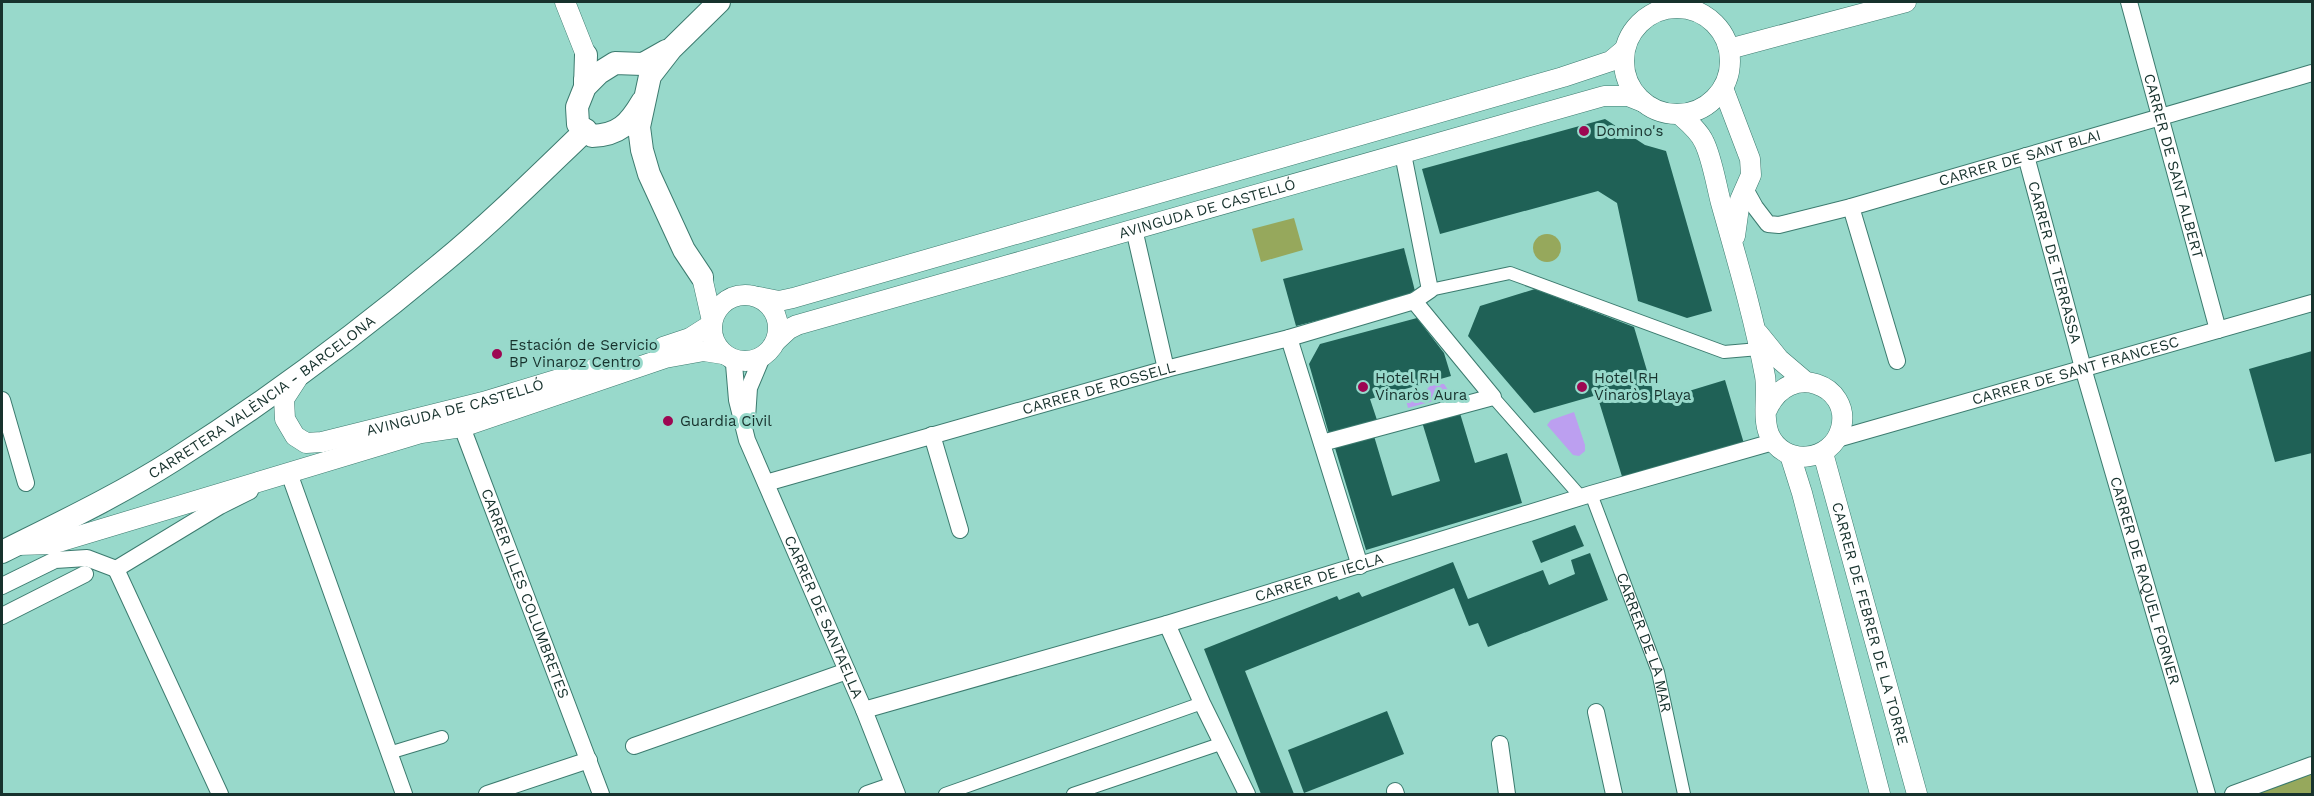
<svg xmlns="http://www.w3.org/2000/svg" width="2314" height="796" viewBox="0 0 2314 796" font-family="'Work Sans',sans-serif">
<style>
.green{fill:#96a85c}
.water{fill:#bc9ff0}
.building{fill:#1f6156}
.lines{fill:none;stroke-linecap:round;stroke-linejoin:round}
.pedestrian-casing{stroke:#3c7b6f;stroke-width:14}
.minor-casing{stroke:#3c7b6f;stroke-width:18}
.tertiary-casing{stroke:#3c7b6f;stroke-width:21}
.secondary-casing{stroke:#3c7b6f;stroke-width:24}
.pedestrian{stroke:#fff;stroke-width:12}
.minor{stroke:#fff;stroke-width:16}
.tertiary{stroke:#fff;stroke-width:20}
.secondary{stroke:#fff;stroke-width:22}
.poi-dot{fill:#9d0752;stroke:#98d9cb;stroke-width:2}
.labels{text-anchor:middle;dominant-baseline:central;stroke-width:6;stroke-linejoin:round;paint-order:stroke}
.poi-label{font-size:15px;fill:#17322d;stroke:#98d9cb;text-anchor:start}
.street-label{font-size:15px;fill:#17322d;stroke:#98d9cb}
</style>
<rect width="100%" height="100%" fill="#98d9cb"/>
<g class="green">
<polygon points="1294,218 1303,250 1261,262 1252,229"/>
<circle cx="1547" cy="248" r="14"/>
<polygon points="2312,774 2312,794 2254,794"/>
</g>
<g class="water">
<polygon points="1440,384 1444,384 1452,396 1408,408 1405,396 1410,390 1425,391 1431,385"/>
<polygon points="1574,412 1585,445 1585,451 1579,456 1573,455 1547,425 1551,420"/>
</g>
<g class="building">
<polygon points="1605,119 1645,145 1666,151 1712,311 1687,318 1638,301 1617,203 1598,191 1440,234 1422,169"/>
<polygon points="1404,248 1416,295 1296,326 1283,279"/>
<polygon points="1535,289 1634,327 1656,401 1725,380 1745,447 1624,483 1597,395 1534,413 1468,336 1480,306"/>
<polygon points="1417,318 1444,353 1451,376 1370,399 1377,420 1329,434 1309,364 1320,344"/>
<polygon points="2312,351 2312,453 2275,462 2249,369"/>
<polygon points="1459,410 1475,463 1507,453 1522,503 1366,550 1335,448 1374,436 1392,496 1440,481 1422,422"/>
<polygon points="1575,525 1584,546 1541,563 1532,541"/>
<polygon points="1590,553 1608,600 1488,647 1478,623 1469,626 1454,588 1245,671 1294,794 1261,794 1204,649 1337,596 1339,600 1359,592 1362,597 1453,562 1468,599 1543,570 1549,585 1575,574 1571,560"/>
<polygon points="1387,711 1404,754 1304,793 1288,750"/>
</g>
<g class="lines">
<defs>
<g id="pedestrian">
<polyline points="1430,290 1510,273 1724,352 1759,349"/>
<polyline points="1493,397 1581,497"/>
<path id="s1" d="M 1591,494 L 1658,672 L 1684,794"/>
<polyline points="389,753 442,737"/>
<polyline points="945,794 1202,703"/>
<polyline points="1073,794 1223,743"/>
</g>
<g id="minor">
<path id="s2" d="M 2129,2 L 2218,330"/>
<path id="s3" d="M 2026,156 L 2083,368 L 2207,794"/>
<path id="s4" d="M 1745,189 L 1755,207 L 1768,224 L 1779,225 L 1851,207 L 2312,73"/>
<polyline points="1851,207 1897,361"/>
<polyline points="1134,229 1166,369"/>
<polyline points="1289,338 1360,566"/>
<path id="s5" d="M 729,358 L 734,364 L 737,400 L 747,440 L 864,710 L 897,794"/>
<polyline points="2,400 26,483"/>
<polyline points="747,418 749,388 762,357"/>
<path id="s6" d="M 462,427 L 601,794"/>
<polyline points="932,435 960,530"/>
<path id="s7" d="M 1837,439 L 2312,303"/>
<polyline points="1322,443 1493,397 1414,301"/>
<polyline points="278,477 289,473 404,794"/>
<path id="s8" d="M 766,483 L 1166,369 L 1289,338 L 1414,301 L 1430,290 L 1403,154"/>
<polyline points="116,569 220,506 250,491"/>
<polyline points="116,569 220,794"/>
<polyline points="2,586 55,560 87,558 116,569"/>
<polyline points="2,616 85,574"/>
<polyline points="1167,624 1202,703 1247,794"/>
<path id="s9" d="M 864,710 L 1167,624 L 1591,494 L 1773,442"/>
<polyline points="1596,712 1614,794"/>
<polyline points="1500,744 1507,794"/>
<polyline points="634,746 847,671"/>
<polyline points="1395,791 1396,794"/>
<polyline points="487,794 589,760"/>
<polyline points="867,794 893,785"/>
<polyline points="2233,794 2312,765"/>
</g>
<g id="tertiary">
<polyline points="565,2 586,55"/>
<circle cx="1677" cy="61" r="53"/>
<polyline points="1729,49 1906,2"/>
<polyline points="1723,88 1750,159 1751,175 1740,200 1735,236"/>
<path d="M 1680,115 C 1688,122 1699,131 1704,142 C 1712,158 1716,184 1721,203 C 1737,260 1754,317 1765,376 C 1768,394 1762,417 1769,434 C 1783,467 1832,463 1841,428 C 1852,385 1789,360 1767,410"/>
<polyline points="702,277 712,321"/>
<circle cx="745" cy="328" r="33"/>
<polyline points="759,297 779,301 793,298 1563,77 1611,61 1624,50"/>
<polyline points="1758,333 1779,359 1806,382"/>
<path id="s10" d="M 776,341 L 789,329 L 797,325 L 1604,96 L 1628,96 L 1643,102"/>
<polyline points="663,347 690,338 712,324"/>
<path id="s11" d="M 297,379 L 284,399 L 285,419 L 295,436 L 306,443 L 322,442 L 483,402 L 592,369"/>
<path id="s12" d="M 1823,453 L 1917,794"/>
<polyline points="1790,455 1802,493 1880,794"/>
<polyline points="18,545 52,544 421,433 462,427 665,358 704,351 723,354"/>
</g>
<g id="secondary">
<polyline points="585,79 585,87 586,55"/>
<path d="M 642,102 C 629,124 619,135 592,136 L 578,124 L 577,107 L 585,87 L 599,73 L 615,63 L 643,64 L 666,51"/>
<polyline points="702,277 684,250 649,174 642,150 639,127 650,76 671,49 719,2"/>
<path id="s13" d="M 2,552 C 60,523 119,495 174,460 C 267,401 357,334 442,263 C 492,222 539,175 586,130"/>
</g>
</defs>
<use href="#pedestrian" class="pedestrian-casing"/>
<use href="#minor" class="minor-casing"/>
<use href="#tertiary" class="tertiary-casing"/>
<use href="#secondary" class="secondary-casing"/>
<use href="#pedestrian" class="pedestrian"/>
<use href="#minor" class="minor"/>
<use href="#tertiary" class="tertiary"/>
<use href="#secondary" class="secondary"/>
</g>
<g class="poi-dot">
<circle cx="1584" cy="131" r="6"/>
<circle cx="497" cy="354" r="6"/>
<circle cx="1363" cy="387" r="6"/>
<circle cx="1582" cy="387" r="6"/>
<circle cx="668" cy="421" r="6"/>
</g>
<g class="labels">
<g class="poi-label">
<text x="1596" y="131">Domino's</text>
<text x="509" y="345">Estación de Servicio<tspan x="509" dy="17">BP Vinaroz Centro</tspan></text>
<text x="1375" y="378">Hotel RH<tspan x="1375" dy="17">Vinaròs Aura</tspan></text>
<text x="1594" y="378">Hotel RH<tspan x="1594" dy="17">Vinaròs Playa</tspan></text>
<text x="680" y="421">Guardia Civil</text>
</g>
<g class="street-label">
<text stroke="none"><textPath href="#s4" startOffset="303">CARRER DE SANT BLAI</textPath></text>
<text stroke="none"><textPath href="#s2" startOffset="170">CARRER DE SANT ALBERT</textPath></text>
<text stroke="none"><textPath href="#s10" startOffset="453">AVINGUDA DE CASTELLÓ</textPath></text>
<text stroke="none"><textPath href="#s3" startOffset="110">CARRER DE TERRASSA</textPath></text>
<text stroke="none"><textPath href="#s7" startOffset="248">CARRER DE SANT FRANCESC</textPath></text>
<text stroke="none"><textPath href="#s8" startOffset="346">CARRER DE ROSSELL</textPath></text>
<text stroke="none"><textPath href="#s13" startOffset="303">CARRETERA VALÈNCIA - BARCELONA</textPath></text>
<text stroke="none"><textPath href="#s11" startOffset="230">AVINGUDA DE CASTELLÓ</textPath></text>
<text stroke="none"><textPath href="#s9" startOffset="474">CARRER DE IECLA</textPath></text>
<text stroke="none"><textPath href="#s3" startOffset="441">CARRER DE RAQUEL FORNER</textPath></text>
<text stroke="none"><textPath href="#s6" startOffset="178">CARRER ILLES COLUMBRETES</textPath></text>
<text stroke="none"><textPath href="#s5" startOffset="278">CARRER DE SANTAELLA</textPath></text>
<text stroke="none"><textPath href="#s12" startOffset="177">CARRER DE FEBRER DE LA TORRE</textPath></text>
<text stroke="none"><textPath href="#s1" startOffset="158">CARRER DE LA MAR</textPath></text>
</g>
</g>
<rect width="2314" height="796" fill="none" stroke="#17322d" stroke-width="6"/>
</svg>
